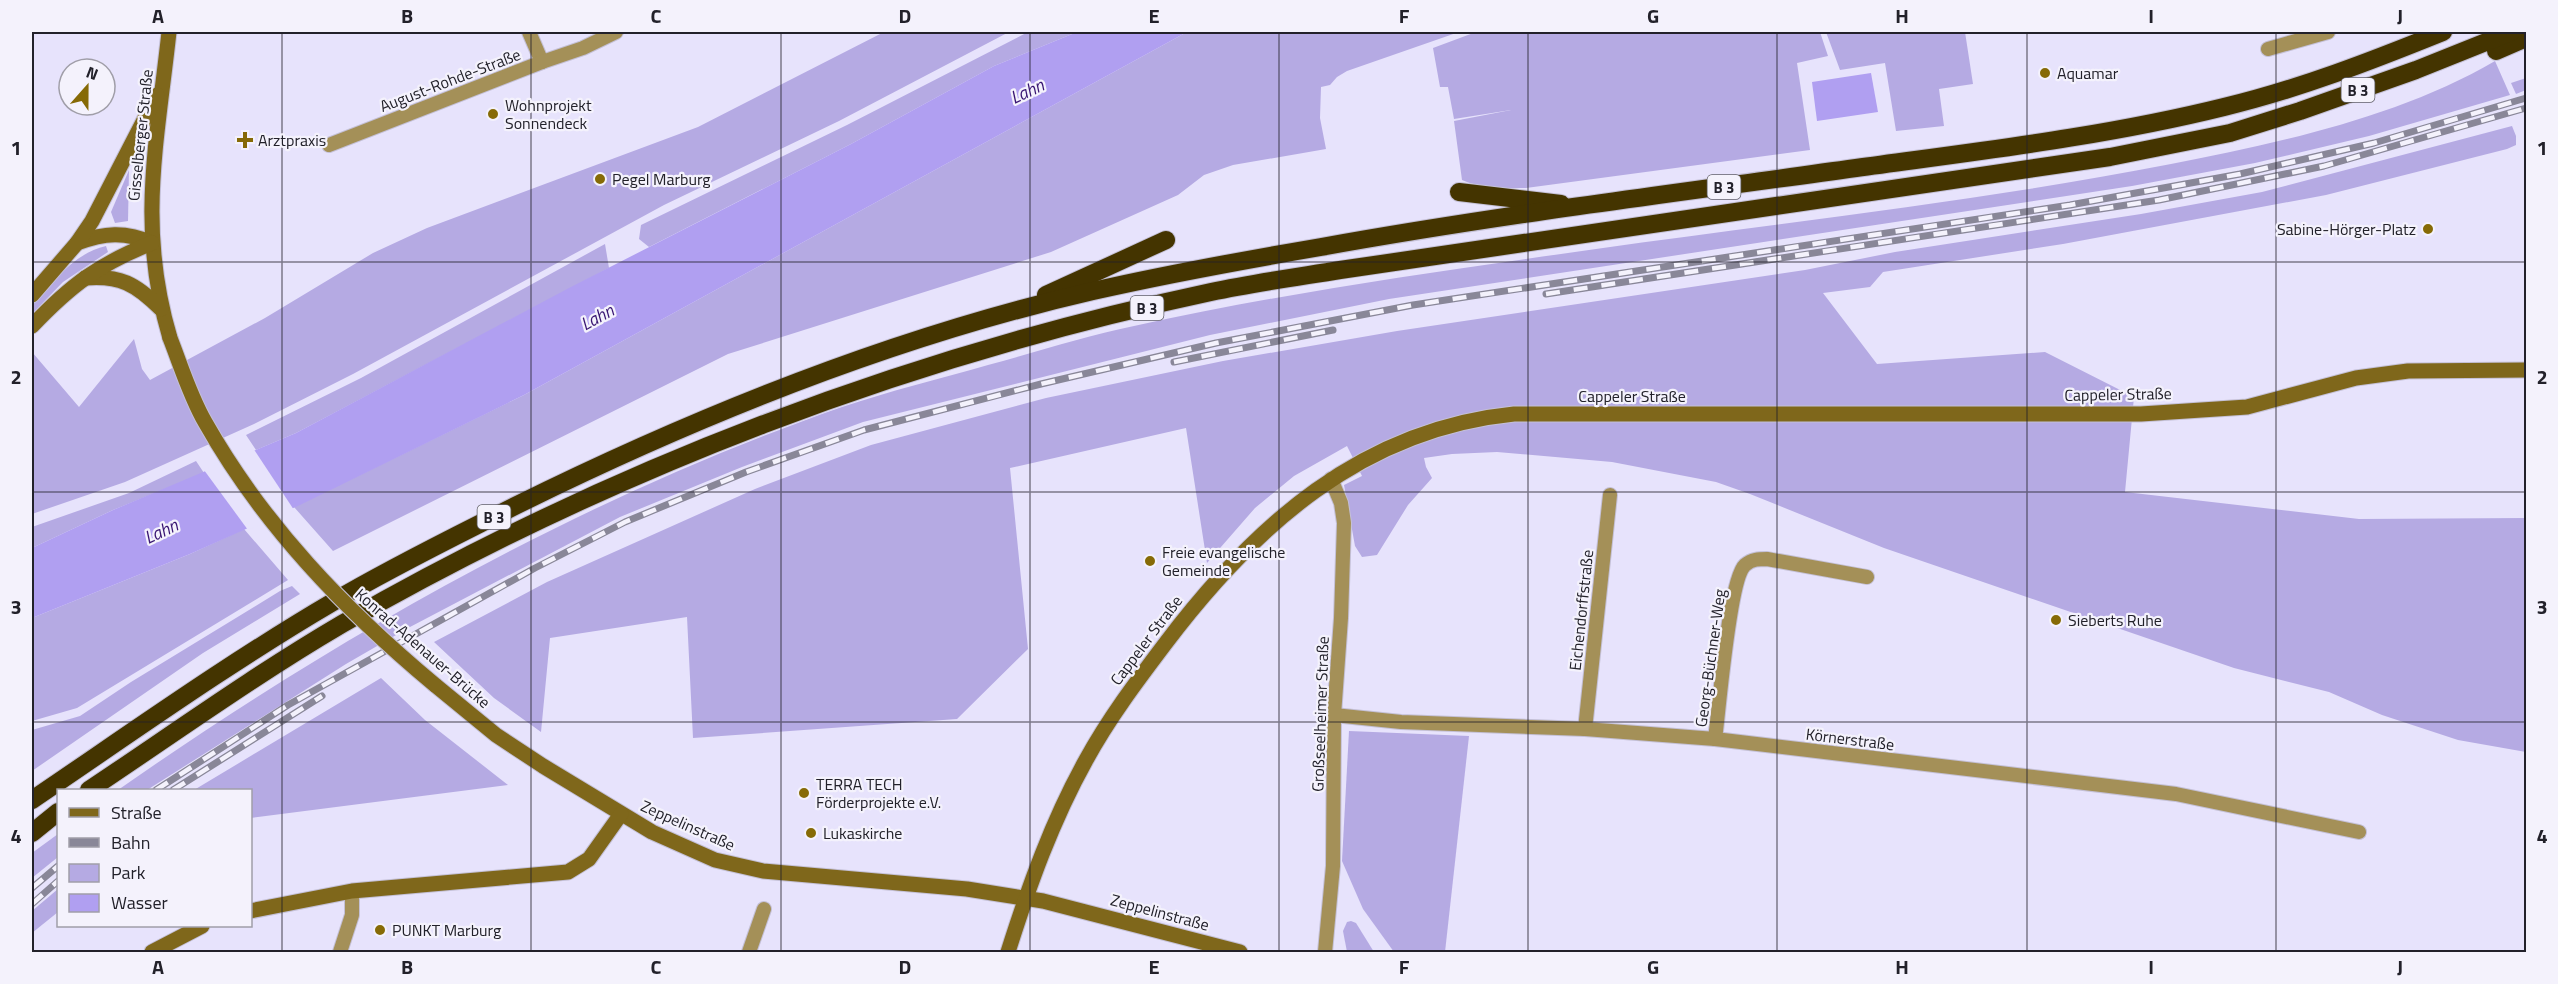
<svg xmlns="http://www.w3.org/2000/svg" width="2558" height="984" viewBox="0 0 2558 984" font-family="'Titillium Web',sans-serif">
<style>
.green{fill:#b5aae3}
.water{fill:#b09ff1}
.pier{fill:#e7e3fc}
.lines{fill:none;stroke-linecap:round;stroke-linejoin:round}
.street-casing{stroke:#c4c0d6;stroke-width:16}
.secondary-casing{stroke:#c4c0d6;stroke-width:17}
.highway-casing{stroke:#c4c0d6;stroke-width:20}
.street{stroke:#a49058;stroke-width:14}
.secondary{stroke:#7f671b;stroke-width:15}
.highway{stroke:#443400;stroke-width:18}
.rail-casing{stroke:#898798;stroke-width:7}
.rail{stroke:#f4f2fc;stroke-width:4.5;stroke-dasharray:14;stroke-linecap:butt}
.secondary-bridge-casing{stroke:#c4c0d6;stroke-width:17;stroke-linecap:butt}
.secondary-bridge{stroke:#7f671b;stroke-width:15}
.grid{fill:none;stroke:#22212a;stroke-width:1.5;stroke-opacity:0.55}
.poi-dot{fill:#866a06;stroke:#f4f2fc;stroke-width:2}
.labels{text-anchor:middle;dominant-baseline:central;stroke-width:4.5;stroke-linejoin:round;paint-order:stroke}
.shield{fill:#f4f2fc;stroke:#616069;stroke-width:1.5}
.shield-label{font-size:15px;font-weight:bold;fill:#22212a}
.poi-label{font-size:16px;fill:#22212a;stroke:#f4f2fc;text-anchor:start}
.street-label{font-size:16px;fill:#22212a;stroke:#f4f2fc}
.water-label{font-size:18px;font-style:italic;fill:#381572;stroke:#f4f2fc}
.neatline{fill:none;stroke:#22212a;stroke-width:2}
.grid-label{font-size:20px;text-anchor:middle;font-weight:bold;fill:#22212a}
</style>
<rect width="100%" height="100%" fill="#e7e3fc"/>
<g class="green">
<polygon points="884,32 1009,32 839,121 664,205 353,374 254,424 125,482 32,514 32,352 79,407 134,339 142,369 150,380 265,318 373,253 427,228 698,127"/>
<polygon points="1028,32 1077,32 994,66 851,144 649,247 639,239 641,225 847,125"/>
<polygon points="1187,32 1459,32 1347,71 1337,77 1330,85 1321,87 1320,118 1326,149 1233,165 1204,175 1178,195 1051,252 728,354 333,551 294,507 524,395"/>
<path d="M 1476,32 L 1820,32 L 1828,56 L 1797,63 L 1810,150 L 1526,188 C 1505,188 1482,189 1462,180 L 1454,121 L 1511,110 L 1454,119 L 1448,87 L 1440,87 L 1433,48 Z"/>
<polygon points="1826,32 1965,32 1973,84 1939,89 1944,126 1896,131 1885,63 1840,70"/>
<path d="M 2495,61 L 2510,95 L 2369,136 L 2255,163 L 2132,186 L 1389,299 L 1210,335 L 863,422 L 742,467 L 620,517 L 410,627 L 346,664 L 147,790 L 118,790 C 341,634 584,497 842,407 C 890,391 939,379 988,365 C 1037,352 1085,336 1134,326 C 1287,292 1442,271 1596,249 C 1788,222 1981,201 2171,164 C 2279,143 2399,117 2495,61 Z"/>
<polygon points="2526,78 2526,90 2516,94 2511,83"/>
<polygon points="2512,126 2516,136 2516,145 2507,149 2326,195 2063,244 1883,272 1870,287 1823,293 1877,364 2045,352 2134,397 2125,492 2359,519 2526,518 2526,752 2458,740 2382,715 2329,692 2234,668 1884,548 1750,494 1716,482 1612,462 1497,452 1452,454 1424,458 1426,467 1432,478 1408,505 1377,555 1362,557 1355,546 1344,485 1362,476 1347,446 1294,476 1255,508 1207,563 1186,428 1010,468 1028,649 957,719 693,738 687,617 550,638 541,732 494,698 434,642 547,582 755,489 871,445 1046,398 1223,361 1397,331 1805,270 1895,252 2141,214 2262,192"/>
<polygon points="129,170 128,221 115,223 111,212"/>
<polygon points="605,244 609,268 296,433 256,450 246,435 361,378"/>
<path d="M 106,246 L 108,252 L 63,282 L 32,314 L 32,305 C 52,283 74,253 106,246 Z"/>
<polygon points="196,461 204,473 113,510 32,548 32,527 129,493"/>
<polygon points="244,529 288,580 77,708 32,721 32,618 190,554"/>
<polygon points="292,586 300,594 203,653 32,771 32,730 80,716 131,682 280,591"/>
<polygon points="381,678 425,720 508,785 251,818 250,790 194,790"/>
<polygon points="1349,731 1469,736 1445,952 1394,952 1363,909 1342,861"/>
<polygon points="58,834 58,857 32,878 32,853"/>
<polygon points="58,889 58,912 32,933 32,911"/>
<polygon points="1351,921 1356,923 1374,952 1347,952 1343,931 1347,922"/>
</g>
<g class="water">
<polygon points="1077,32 1187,32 524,395 300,505 190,554 32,618 32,548 113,510 296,433 569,288 851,144 994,66"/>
<polygon points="1871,73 1878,112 1817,121 1812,82"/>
</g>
<polygon class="pier" points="253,448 294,510 248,530 204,470"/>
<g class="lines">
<defs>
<g id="street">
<polyline points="529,32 542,62"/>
<polyline points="2268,49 2328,32"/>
<polyline points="329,145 542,62 583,48 616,32"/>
<polyline points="1334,715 1401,722 1585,729 1715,739 2176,794 2359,832"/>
<polyline points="1585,729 1610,495"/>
<path d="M 1715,739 C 1719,711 1729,579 1745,565 C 1752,559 1759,559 1767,559 L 1867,577"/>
<polyline points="340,952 352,915 352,891"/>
<polyline points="749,952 764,909"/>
<polyline points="1325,952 1333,866 1334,715 1341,618 1344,523 1341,503 1331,479"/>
</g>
<g id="secondary">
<path d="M 169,32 C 157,143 137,227 170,338"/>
<path d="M 77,243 C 104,233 125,231 152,243"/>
<path d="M 85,278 C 120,275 136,284 161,309"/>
<polyline points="32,295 77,243 92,221 157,95"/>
<path d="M 32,326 C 71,285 99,264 152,243"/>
<polyline points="435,685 496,735 543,766 652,832 715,860 763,871 967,889 1043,901 1240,952"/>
<polyline points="250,911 352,891 568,872 589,859 621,814"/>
<polyline points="152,952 202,926"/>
<path d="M 1008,952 C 1029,886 1052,821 1086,760 C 1109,718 1137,681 1165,644 C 1254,526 1362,429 1514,414 L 2141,414 L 2247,407 L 2356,378 L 2408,371 L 2526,370"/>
</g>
<g id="highway">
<polyline points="2496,51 2526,38"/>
<polyline points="1459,192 1561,204"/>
<polyline points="1046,295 1166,240"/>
<path d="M 89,790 C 173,734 255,675 342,624 C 612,469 906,357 1211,292 C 1254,283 1297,277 1340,270 L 2110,157 L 2230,133 L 2300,111 L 2416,70 L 2511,32"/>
<path d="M 32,800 C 131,733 229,663 333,602 C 392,567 454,537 515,506 C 699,415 892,337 1093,291 C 1168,274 1245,260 1321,247 C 1498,215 1677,193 1856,168 C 1979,151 2103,137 2224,107 C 2299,89 2371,61 2443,32"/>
<polyline points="32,833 58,812"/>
</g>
</defs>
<use href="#street" class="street-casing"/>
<use href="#secondary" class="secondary-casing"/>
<use href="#highway" class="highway-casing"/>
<use href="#street" class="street"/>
<use href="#secondary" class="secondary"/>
<use href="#highway" class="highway"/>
<defs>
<g id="rail">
<polyline points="1546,294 2159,200 2324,166 2526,108"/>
<polyline points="1174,362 1333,330"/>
<polyline points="156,790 288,705 535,568 625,522 746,472 864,430 1041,384 1216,343 1413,305 2070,205 2240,174 2374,143 2526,98"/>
<polyline points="173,790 322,696"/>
<polyline points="32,888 58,866"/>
<polyline points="32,904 58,881"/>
</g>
</defs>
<use href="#rail" class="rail-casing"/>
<use href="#rail" class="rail"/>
<defs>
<path id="secondary-bridge" d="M 170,338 C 181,366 190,396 205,422 C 263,525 345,610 435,685"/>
</defs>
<use href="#secondary-bridge" class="secondary-bridge-casing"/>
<use href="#secondary-bridge" class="secondary-bridge"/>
</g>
<path class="grid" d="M 282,32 L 282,952M 531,32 L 531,952M 781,32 L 781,952M 1030,32 L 1030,952M 1279,32 L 1279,952M 1528,32 L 1528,952M 1777,32 L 1777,952M 2027,32 L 2027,952M 2276,32 L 2276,952M 32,262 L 2526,262M 32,492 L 2526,492M 32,722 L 2526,722"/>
<g class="poi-dot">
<circle cx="2045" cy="73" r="6"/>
<circle cx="493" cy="114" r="6"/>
<path d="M242 131h6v6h6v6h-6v6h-6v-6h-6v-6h6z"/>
<circle cx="600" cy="179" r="6"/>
<circle cx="2428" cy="229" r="6"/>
<circle cx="1150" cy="561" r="6"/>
<circle cx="2056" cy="620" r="6"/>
<circle cx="804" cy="793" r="6"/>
<circle cx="811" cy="833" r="6"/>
<circle cx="380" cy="930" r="6"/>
</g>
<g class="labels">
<g class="shield">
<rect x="2341.5" y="78" width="33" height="24" rx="4.5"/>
<rect x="1707.5" y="175" width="33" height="24" rx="4.5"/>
<rect x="1130.5" y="296" width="33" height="24" rx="4.5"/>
<rect x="477.5" y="505" width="33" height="24" rx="4.5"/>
</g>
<g class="shield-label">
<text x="2358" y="90">B 3</text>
<text x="1724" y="187">B 3</text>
<text x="1147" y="308">B 3</text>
<text x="494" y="517">B 3</text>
</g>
<g class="poi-label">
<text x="2057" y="73">Aquamar</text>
<text x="505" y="105">Wohnprojekt<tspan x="505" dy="18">Sonnendeck</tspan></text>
<text x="258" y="140">Arztpraxis</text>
<text x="612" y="179">Pegel Marburg</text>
<text x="2416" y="229" text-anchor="end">Sabine-Hörger-Platz</text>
<text x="1162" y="552">Freie evangelische<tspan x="1162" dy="18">Gemeinde</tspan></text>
<text x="2068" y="620">Sieberts Ruhe</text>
<text x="816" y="784">TERRA TECH<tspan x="816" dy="18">Förderprojekte e.V.</tspan></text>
<text x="823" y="833">Lukaskirche</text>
<text x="392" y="930">PUNKT Marburg</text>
</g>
<g class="street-label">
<text transform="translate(450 80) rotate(-21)">August-Rohde-Straße</text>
<text transform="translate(140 135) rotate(-84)">Gisselberger Straße</text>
<text transform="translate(2118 394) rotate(-1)">Cappeler Straße</text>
<text x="1632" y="396">Cappeler Straße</text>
<text transform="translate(1581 610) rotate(-84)">Eichendorffstraße</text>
<text transform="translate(1146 640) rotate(-53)">Cappeler Straße</text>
<text transform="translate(423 648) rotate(41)">Konrad-Adenauer-Brücke</text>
<text transform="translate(1710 658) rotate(-82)">Georg-Büchner-Weg</text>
<text transform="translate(1320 714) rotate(-88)">Großseelheimer Straße</text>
<text transform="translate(1850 739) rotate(7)">Körnerstraße</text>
<text transform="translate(688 825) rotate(24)">Zeppelinstraße</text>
<text transform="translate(1160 912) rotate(15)">Zeppelinstraße</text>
</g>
<g class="water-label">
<text transform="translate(1027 91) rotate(-25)">Lahn</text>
<text transform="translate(597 317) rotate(-29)">Lahn</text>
<text transform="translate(161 531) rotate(-25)">Lahn</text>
</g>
</g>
<rect width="2558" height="984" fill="none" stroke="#f4f2fc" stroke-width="66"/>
<rect x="57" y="789" width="195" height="138" fill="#f4f2fc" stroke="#a09ea8" stroke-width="1.5"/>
<rect x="69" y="808" width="30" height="9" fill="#7f671b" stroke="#a09ea8" stroke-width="1.5"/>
<text x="111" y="819" font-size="18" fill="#22212a">Straße</text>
<rect x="69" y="838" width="30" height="9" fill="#898798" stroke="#a09ea8" stroke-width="1.5"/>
<text x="111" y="849" font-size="18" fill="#22212a">Bahn</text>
<rect x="69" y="864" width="30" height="18" fill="#b5aae3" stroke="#a09ea8" stroke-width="1.5"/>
<text x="111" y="879" font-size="18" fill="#22212a">Park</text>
<rect x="69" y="894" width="30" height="18" fill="#b09ff1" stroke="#a09ea8" stroke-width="1.5"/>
<text x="111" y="909" font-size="18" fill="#22212a">Wasser</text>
<g transform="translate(87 87) rotate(21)"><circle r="28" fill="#f4f2fc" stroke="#a09ea8" stroke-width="1.5"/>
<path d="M0-4.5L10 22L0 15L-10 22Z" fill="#866a06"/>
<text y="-9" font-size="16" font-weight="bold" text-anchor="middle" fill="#22212a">N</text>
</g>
<rect x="33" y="33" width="2492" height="918" class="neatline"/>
<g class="grid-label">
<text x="158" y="23">A</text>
<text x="407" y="23">B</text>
<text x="656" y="23">C</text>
<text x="905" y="23">D</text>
<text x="1154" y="23">E</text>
<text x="1404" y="23">F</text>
<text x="1653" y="23">G</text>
<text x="1902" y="23">H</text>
<text x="2151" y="23">I</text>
<text x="2400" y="23">J</text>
<text x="16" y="155">1</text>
<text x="2542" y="155">1</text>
<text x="16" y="384">2</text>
<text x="2542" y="384">2</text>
<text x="16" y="614">3</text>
<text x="2542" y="614">3</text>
<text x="16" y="843">4</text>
<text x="2542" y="843">4</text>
<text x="158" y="974">A</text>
<text x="407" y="974">B</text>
<text x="656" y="974">C</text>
<text x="905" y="974">D</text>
<text x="1154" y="974">E</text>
<text x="1404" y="974">F</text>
<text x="1653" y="974">G</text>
<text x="1902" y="974">H</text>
<text x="2151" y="974">I</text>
<text x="2400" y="974">J</text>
</g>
</svg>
